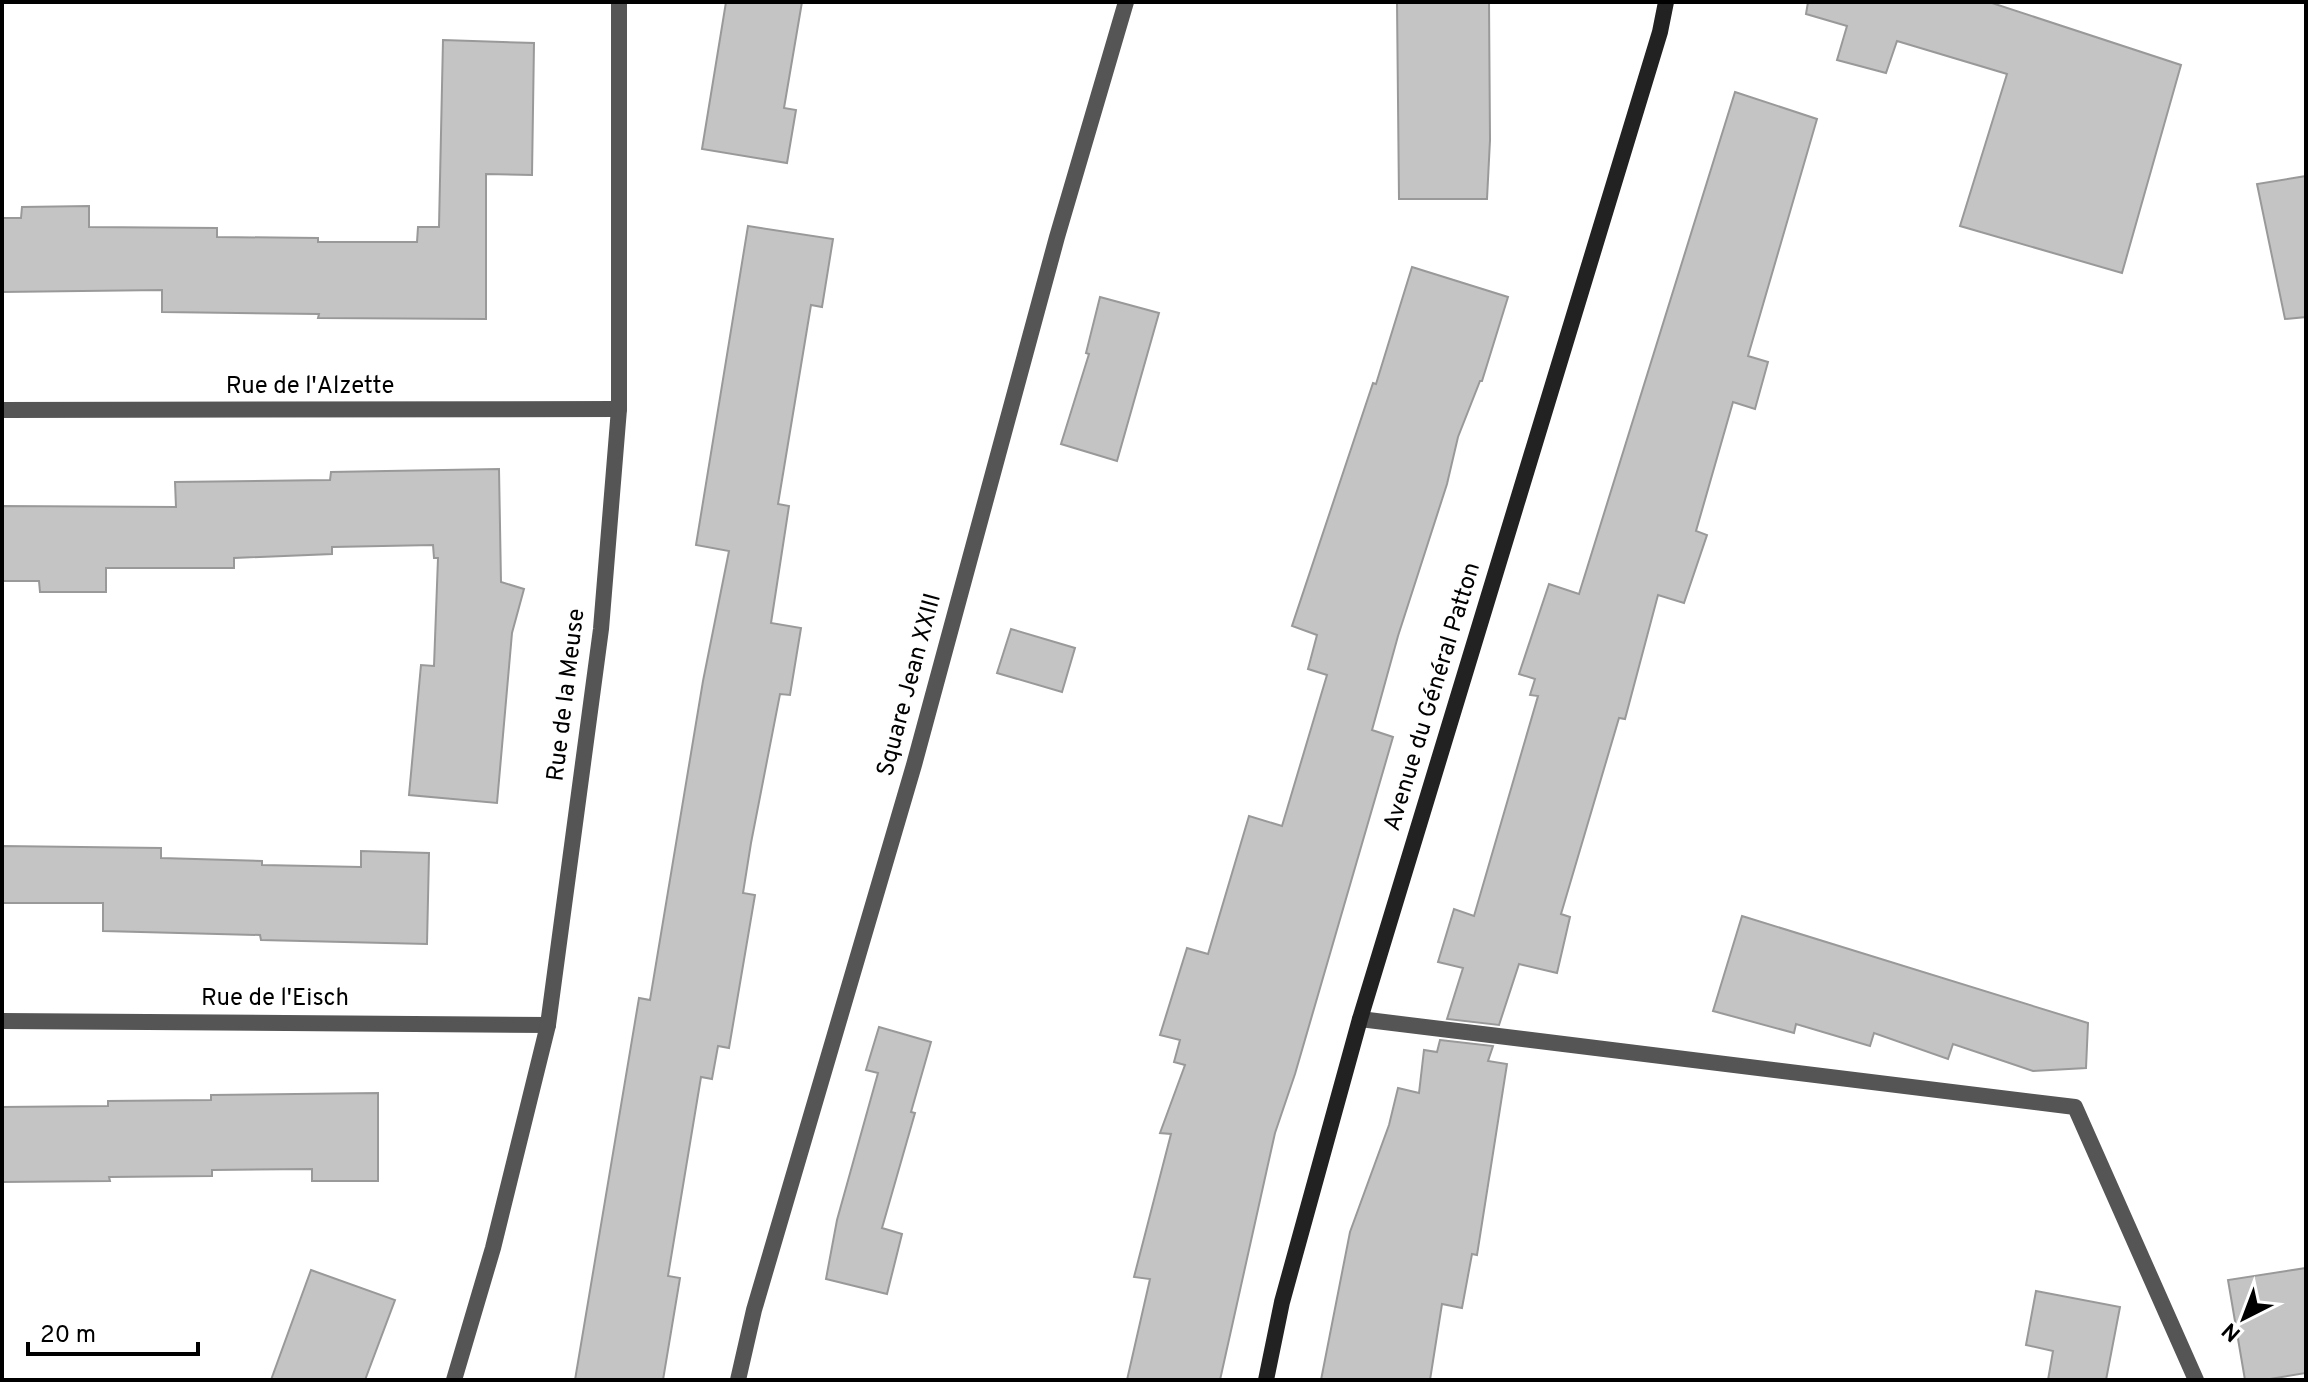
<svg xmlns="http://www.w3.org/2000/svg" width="2308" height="1382" viewBox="0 0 2308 1382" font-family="Overpass,sans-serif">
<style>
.building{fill:#c4c4c4;stroke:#999;stroke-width:2}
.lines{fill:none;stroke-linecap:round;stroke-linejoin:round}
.service{stroke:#555;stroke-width:16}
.minor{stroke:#555;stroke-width:16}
.secondary{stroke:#222;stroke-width:16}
.labels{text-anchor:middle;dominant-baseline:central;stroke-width:6;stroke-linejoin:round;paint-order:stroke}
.street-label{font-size:24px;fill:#000;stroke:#fff}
</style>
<rect width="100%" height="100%" fill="#fff"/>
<g class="building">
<polygon points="726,2 802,2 784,108 796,110 787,163 702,149"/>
<polygon points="1397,2 1489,2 1490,140 1487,199 1399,199"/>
<polygon points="1808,2 1989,2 2181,65 2122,273 1960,226 2007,74 1897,41 1886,73 1837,60 1847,26 1806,14"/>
<polygon points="443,40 534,43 532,175 486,174 486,319 318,318 319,314 162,312 162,290 2,292 2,218 21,218 22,207 89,206 89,227 217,228 217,237 318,238 318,242 417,242 418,227 439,227"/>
<polygon points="1735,92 1817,119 1748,356 1768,362 1755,409 1733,402 1696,531 1707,535 1684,603 1658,595 1625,719 1619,718 1561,914 1570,917 1557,973 1519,964 1499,1025 1447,1019 1463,968 1438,962 1454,909 1474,916 1538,696 1530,695 1535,679 1519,674 1549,584 1579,594"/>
<polygon points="2306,176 2306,317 2285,319 2257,184"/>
<polygon points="748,226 833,239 822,307 811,305 778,504 789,506 771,623 801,628 790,695 780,694 751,843 743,893 755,895 729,1048 718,1046 712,1079 701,1077 668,1276 680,1278 663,1380 575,1380 639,998 650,1000 703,681 729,551 696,545"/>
<polygon points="1412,267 1508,297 1482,381 1480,381 1458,437 1447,484 1398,636 1372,730 1393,737 1295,1074 1275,1133 1220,1380 1127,1380 1150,1279 1134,1277 1171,1134 1160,1133 1185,1065 1174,1062 1180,1040 1160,1035 1187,948 1208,954 1249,816 1282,826 1327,675 1308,669 1317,635 1292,626 1373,383 1376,384"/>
<polygon points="1100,297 1159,313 1117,461 1061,444 1089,354 1086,353"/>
<polygon points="499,469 501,582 524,589 512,633 497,803 409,795 421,665 434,666 438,558 434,558 433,545 332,547 332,554 234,558 234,568 106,568 106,592 40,592 39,581 2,581 2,506 176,507 175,482 330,480 331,472"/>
<polygon points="1011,629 1075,648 1062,692 997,673"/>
<polygon points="2,846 161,848 161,858 262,861 262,865 361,867 361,851 429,853 427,944 261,940 260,935 103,931 103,903 2,903"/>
<polygon points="1742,916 2088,1023 2086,1068 2033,1071 1953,1044 1948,1059 1874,1033 1870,1046 1796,1024 1794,1033 1713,1011"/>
<polygon points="879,1027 931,1042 911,1112 915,1113 882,1228 902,1234 887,1294 826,1279 837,1220 878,1073 866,1070"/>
<polygon points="1440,1040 1493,1046 1488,1061 1507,1064 1477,1255 1472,1254 1462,1308 1442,1304 1430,1380 1321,1380 1350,1232 1389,1125 1398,1088 1419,1093 1424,1050 1437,1052"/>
<polygon points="378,1093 378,1181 312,1181 312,1169 212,1170 212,1176 109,1177 110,1181 2,1182 2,1107 108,1106 108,1101 211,1100 211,1095"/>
<polygon points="2306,1268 2306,1373 2264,1380 2245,1380 2228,1280"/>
<polygon points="311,1270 395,1300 365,1380 271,1380"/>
<polygon points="2036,1291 2120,1307 2106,1380 2048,1380 2053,1351 2026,1345"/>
</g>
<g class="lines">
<g class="service">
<polyline points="1360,1019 2075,1107 2196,1380"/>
<polyline points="738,1380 754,1310 914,765 1057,237 1126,2"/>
</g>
<g class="minor">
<polyline points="2,410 619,409"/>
<polyline points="2,1021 548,1025"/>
<polyline points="454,1380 493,1248 548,1025 601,629 619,409 619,2"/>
</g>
<polyline class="secondary" points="1266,1380 1282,1302 1360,1019 1660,32 1666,2"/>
</g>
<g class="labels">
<g class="street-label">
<text x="310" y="387">Rue de l'Alzette</text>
<text transform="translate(910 685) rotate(-75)">Square Jean XXIII</text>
<text transform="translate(567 695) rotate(-83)">Rue de la Meuse</text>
<text transform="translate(1433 697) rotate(-73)">Avenue du Général Patton</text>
<text x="275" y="999">Rue de l'Eisch</text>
</g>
</g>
<rect width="2308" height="1382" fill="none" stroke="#000000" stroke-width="8"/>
<g transform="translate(2244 1318) rotate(222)" stroke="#ffffff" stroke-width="6" paint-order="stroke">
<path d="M0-6L14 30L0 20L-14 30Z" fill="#000000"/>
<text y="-12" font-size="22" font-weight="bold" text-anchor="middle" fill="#000000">N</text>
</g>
<path d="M28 1342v12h170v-12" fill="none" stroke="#000000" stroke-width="4"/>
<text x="40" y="1342" font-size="24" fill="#000000" stroke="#ffffff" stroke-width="6" paint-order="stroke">20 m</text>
</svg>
